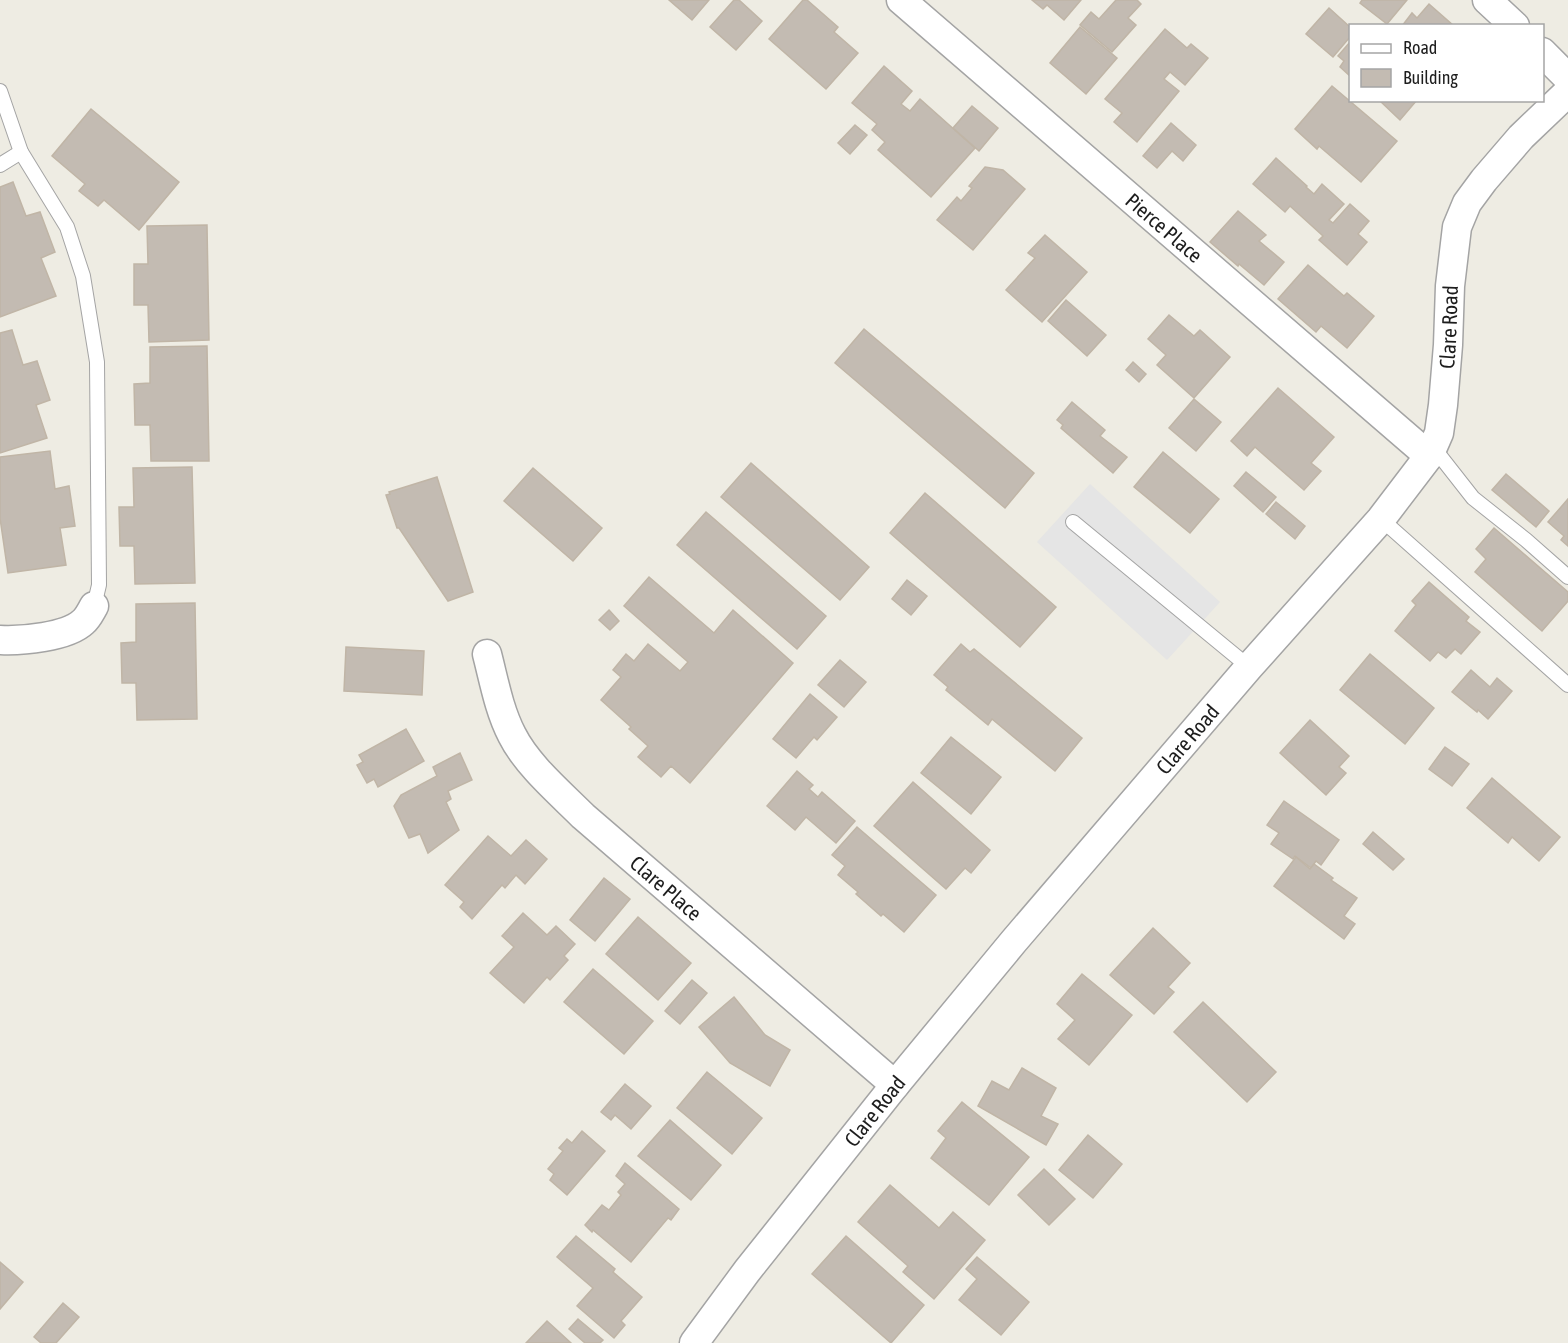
<svg xmlns="http://www.w3.org/2000/svg" width="1568" height="1343" viewBox="0 0 1568 1343" font-family="'Asap Condensed',sans-serif">
<style>
.parking{fill:#e5e5e5}
.building{fill:#c3bbb2;stroke:#c0b5a6;stroke-width:1.5}
.lines{fill:none;stroke-linecap:round;stroke-linejoin:round}
.service-casing{stroke:#a4a4a4;stroke-width:16}
.minor-casing{stroke:#a4a4a4;stroke-width:31}
.service{stroke:#fff;stroke-width:14}
.minor{stroke:#fff;stroke-width:28}
.labels{text-anchor:middle;dominant-baseline:central;stroke-width:4.5;stroke-linejoin:round;paint-order:stroke}
.street-label{font-size:21px;fill:#1d1d1d;stroke:#fff}
</style>
<rect width="100%" height="100%" fill="#eeece3"/>
<polygon class="parking" points="1090,484 1220,602 1167,660 1037,542"/>
<g class="building">
<polygon points="669,0 709,0 692,20"/>
<polygon points="734,0 739,0 762,21 736,50 710,27"/>
<polygon points="803,0 807,0 838,27 834,32 858,53 826,89 769,39"/>
<polygon points="1032,0 1081,0 1064,20 1047,5 1043,9"/>
<polygon points="1116,0 1137,0 1141,4 1128,18 1136,25 1112,52 1080,25 1091,12 1099,19"/>
<polygon points="1362,0 1407,0 1387,24 1360,3"/>
<polygon points="1429,4 1454,26 1402,26 1412,13 1417,18"/>
<polygon points="1329,8 1350,27 1350,37 1333,57 1306,34"/>
<polygon points="1080,27 1117,58 1086,94 1050,63"/>
<polygon points="1165,29 1187,48 1191,44 1208,58 1185,85 1170,72 1164,79 1179,91 1137,142 1114,122 1122,113 1105,99"/>
<polygon points="1350,42 1350,76 1340,67 1344,61 1338,56"/>
<polygon points="884,66 912,91 901,104 910,111 920,99 975,148 931,197 878,150 885,142 872,130 877,124 852,103"/>
<polygon points="1332,86 1397,141 1361,182 1319,146 1317,149 1295,129"/>
<polygon points="1379,100 1417,100 1400,120"/>
<polygon points="972,106 998,128 979,151 953,128"/>
<polygon points="91,109 179,182 139,230 104,200 98,206 79,191 85,184 52,156"/>
<polygon points="1171,123 1196,145 1183,161 1172,151 1157,168 1143,156"/>
<polygon points="855,125 867,135 850,154 838,143"/>
<polygon points="1276,158 1307,186 1306,187 1314,194 1322,184 1344,204 1329,220 1333,223 1350,204 1369,221 1358,234 1367,242 1347,265 1319,240 1323,236 1290,206 1285,212 1253,184"/>
<polygon points="985,167 1003,170 1025,189 973,250 937,220 957,197 961,201 972,188 969,186"/>
<polygon points="13,182 26,216 40,212 55,252 41,258 56,296 0,317 0,187"/>
<polygon points="1238,211 1266,235 1259,241 1284,262 1264,285 1239,264 1238,266 1210,242"/>
<polygon points="207,225 209,340 149,342 148,305 134,305 134,264 148,264 147,226"/>
<polygon points="1045,235 1087,272 1042,322 1006,290 1035,258 1028,253"/>
<polygon points="1308,265 1344,296 1347,293 1374,316 1347,348 1321,326 1316,332 1278,299"/>
<polygon points="1066,300 1106,335 1087,356 1048,321"/>
<polygon points="1169,315 1194,336 1200,330 1230,357 1194,398 1157,365 1166,355 1148,339"/>
<polygon points="864,329 1034,473 1005,508 835,363"/>
<polygon points="12,330 23,365 37,361 50,400 36,405 47,438 0,453 0,333"/>
<polygon points="207,346 209,461 151,461 150,425 135,425 134,384 150,383 150,347"/>
<polygon points="1133,362 1146,374 1139,382 1126,370"/>
<polygon points="1278,388 1334,437 1311,463 1321,471 1304,490 1255,447 1247,456 1231,441"/>
<polygon points="1194,399 1221,422 1196,451 1169,428"/>
<polygon points="1072,402 1105,430 1100,436 1127,457 1113,473 1061,428 1063,425 1057,420"/>
<polygon points="50,451 55,489 69,486 75,526 60,528 66,565 8,573 0,518 0,457"/>
<polygon points="1163,452 1219,499 1190,533 1134,487"/>
<polygon points="751,463 869,567 840,600 721,497"/>
<polygon points="192,467 195,583 135,584 134,546 120,546 119,507 134,507 133,468"/>
<polygon points="533,468 602,528 573,561 504,501"/>
<polygon points="1246,472 1276,497 1263,512 1234,486"/>
<polygon points="1506,474 1549,511 1536,527 1492,490"/>
<polygon points="437,477 473,592 448,601 399,528 397,528 386,495 390,494 389,492"/>
<polygon points="925,493 1056,607 1020,647 890,533"/>
<polygon points="1568,499 1568,546 1561,540 1564,536 1548,522"/>
<polygon points="1276,502 1305,526 1295,539 1266,514"/>
<polygon points="706,512 826,616 797,649 677,545"/>
<polygon points="1494,528 1568,592 1568,601 1542,631 1475,572 1486,559 1476,549"/>
<polygon points="649,577 714,633 733,610 793,663 690,783 671,766 661,777 638,757 648,746 629,729 631,727 601,700 621,677 613,670 626,654 634,661 648,644 680,671 688,662 624,606"/>
<polygon points="907,580 927,596 911,615 892,599"/>
<polygon points="1429,582 1469,617 1466,621 1480,632 1461,654 1455,649 1446,658 1438,652 1430,661 1395,631 1416,605 1412,601"/>
<polygon points="195,603 197,719 137,720 136,683 122,683 121,643 136,642 136,604"/>
<polygon points="609,610 619,621 610,630 599,620"/>
<polygon points="961,644 970,652 974,649 1082,738 1055,771 992,719 988,725 946,690 948,687 934,675"/>
<polygon points="346,647 424,651 422,695 344,691"/>
<polygon points="1370,654 1434,708 1405,744 1340,690"/>
<polygon points="840,660 866,682 844,707 818,685"/>
<polygon points="1471,670 1490,687 1497,678 1512,691 1488,719 1478,710 1477,712 1452,692"/>
<polygon points="810,694 837,717 817,740 814,737 796,758 773,739"/>
<polygon points="1310,720 1349,756 1339,767 1346,773 1326,795 1280,753"/>
<polygon points="406,729 424,761 378,787 374,779 367,783 357,765 363,762 359,755"/>
<polygon points="951,737 1001,777 971,814 921,773"/>
<polygon points="1445,747 1469,764 1452,786 1429,769"/>
<polygon points="460,753 472,780 448,791 451,799 446,802 459,830 428,853 420,834 409,838 394,806 401,795 437,776 433,767"/>
<polygon points="797,771 813,785 809,789 818,797 822,792 855,821 836,843 806,817 795,830 767,806"/>
<polygon points="1492,778 1560,837 1539,861 1512,837 1508,843 1467,808"/>
<polygon points="913,782 990,850 971,873 965,868 946,889 874,826"/>
<polygon points="1284,801 1339,840 1321,865 1316,861 1311,868 1295,856 1293,859 1271,844 1279,833 1267,825"/>
<polygon points="857,827 936,895 904,932 883,914 881,916 856,894 858,892 838,875 845,866 832,855"/>
<polygon points="1373,832 1404,859 1393,870 1363,844"/>
<polygon points="488,836 511,856 526,840 547,859 525,884 516,875 505,888 502,885 472,919 460,907 464,902 445,885"/>
<polygon points="1296,857 1310,869 1314,864 1333,878 1331,880 1357,898 1344,916 1355,924 1344,939 1274,886"/>
<polygon points="604,878 630,899 595,941 570,920"/>
<polygon points="523,913 547,935 556,926 575,944 564,956 568,960 550,980 547,977 524,1003 490,973 514,947 502,936"/>
<polygon points="638,917 691,963 658,1000 606,954"/>
<polygon points="1153,928 1190,963 1168,987 1174,992 1154,1014 1110,975"/>
<polygon points="593,969 653,1021 624,1054 564,1002"/>
<polygon points="1082,974 1132,1015 1089,1065 1058,1039 1075,1020 1057,1004"/>
<polygon points="692,980 707,993 680,1024 665,1011"/>
<polygon points="734,997 765,1035 790,1050 770,1086 730,1063 699,1027"/>
<polygon points="1203,1002 1276,1072 1247,1102 1174,1032"/>
<polygon points="1022,1068 1056,1088 1041,1116 1058,1124 1046,1145 978,1106 992,1081 1009,1090"/>
<polygon points="707,1072 762,1118 732,1154 677,1108"/>
<polygon points="625,1084 651,1106 631,1129 615,1115 611,1120 601,1112"/>
<polygon points="962,1102 1029,1157 989,1205 931,1158 946,1138 938,1131"/>
<polygon points="670,1120 721,1165 691,1200 638,1156"/>
<polygon points="582,1131 605,1151 567,1195 550,1180 554,1174 548,1169 563,1151 559,1148 567,1139 572,1143"/>
<polygon points="1088,1135 1122,1164 1093,1198 1059,1170"/>
<polygon points="625,1163 679,1209 671,1220 668,1218 631,1262 593,1230 592,1232 585,1225 602,1205 609,1210 621,1195 618,1192 625,1184 616,1176"/>
<polygon points="1044,1169 1075,1199 1049,1225 1018,1195"/>
<polygon points="890,1185 939,1228 953,1212 985,1240 934,1299 903,1272 908,1266 858,1222"/>
<polygon points="576,1236 615,1269 613,1272 642,1297 621,1321 625,1325 614,1338 577,1306 593,1288 557,1257"/>
<polygon points="846,1236 924,1305 891,1343 812,1274"/>
<polygon points="977,1257 1029,1302 1001,1335 959,1300 977,1279 966,1269"/>
<polygon points="0,1262 23,1282 0,1309"/>
<polygon points="63,1303 79,1317 56,1343 41,1343 34,1337"/>
<polygon points="578,1319 603,1340 600,1343 585,1343 569,1329"/>
<polygon points="547,1321 571,1343 526,1343"/>
</g>
<g class="lines">
<defs>
<g id="service">
<polyline points="0,91 21,152 67,227 83,276 97,362 99,585 94,606"/>
<polyline points="0,165 21,152"/>
<polyline points="1433,447 1473,498 1526,540 1568,577"/>
<polyline points="1381,519 1568,685"/>
<polyline points="1073,522 1249,667"/>
</g>
<g id="minor">
<path id="s1" d="M 901,0 L 1429,456"/>
<polyline points="1487,0 1515,26"/>
<polyline points="1542,52 1568,78"/>
<path d="M 0,640 C 22,641 67,637 83,622 C 88,618 91,611 94,606"/>
<path id="s2" d="M 487,654 C 494,681 499,710 512,735 C 527,765 559,792 583,816 L 895,1085"/>
<path id="s3" d="M 694,1343 L 747,1271 L 895,1085 L 1014,941 L 1249,667 L 1381,519 L 1429,456 L 1439,433 L 1443,405 L 1448,345 L 1450,286 L 1457,227 L 1467,203 L 1484,180 L 1521,137 L 1568,92"/>
</g>
</defs>
<use href="#service" class="service-casing"/>
<use href="#minor" class="minor-casing"/>
<use href="#service" class="service"/>
<use href="#minor" class="minor"/>
</g>
<g class="labels">
<g class="street-label">
<text stroke="none"><textPath href="#s1" startOffset="348">Pierce Place</textPath></text>
<text stroke="none"><textPath href="#s3" startOffset="1284">Clare Road</textPath></text>
<text stroke="none"><textPath href="#s3" startOffset="780">Clare Road</textPath></text>
<text stroke="none"><textPath href="#s2" startOffset="303">Clare Place</textPath></text>
<text stroke="none"><textPath href="#s3" startOffset="294">Clare Road</textPath></text>
</g>
</g>
<rect x="1349" y="24" width="195" height="78" fill="#ffffff" stroke="#a5a5a5" stroke-width="1.5"/>
<rect x="1361" y="44" width="30" height="9" fill="#ffffff" stroke="#a5a5a5" stroke-width="1.5"/>
<text x="1403" y="54" font-size="18" fill="#1d1d1d">Road</text>
<rect x="1361" y="69" width="30" height="18" fill="#c3bbb2" stroke="#a5a5a5" stroke-width="1.5"/>
<text x="1403" y="84" font-size="18" fill="#1d1d1d">Building</text>
</svg>
